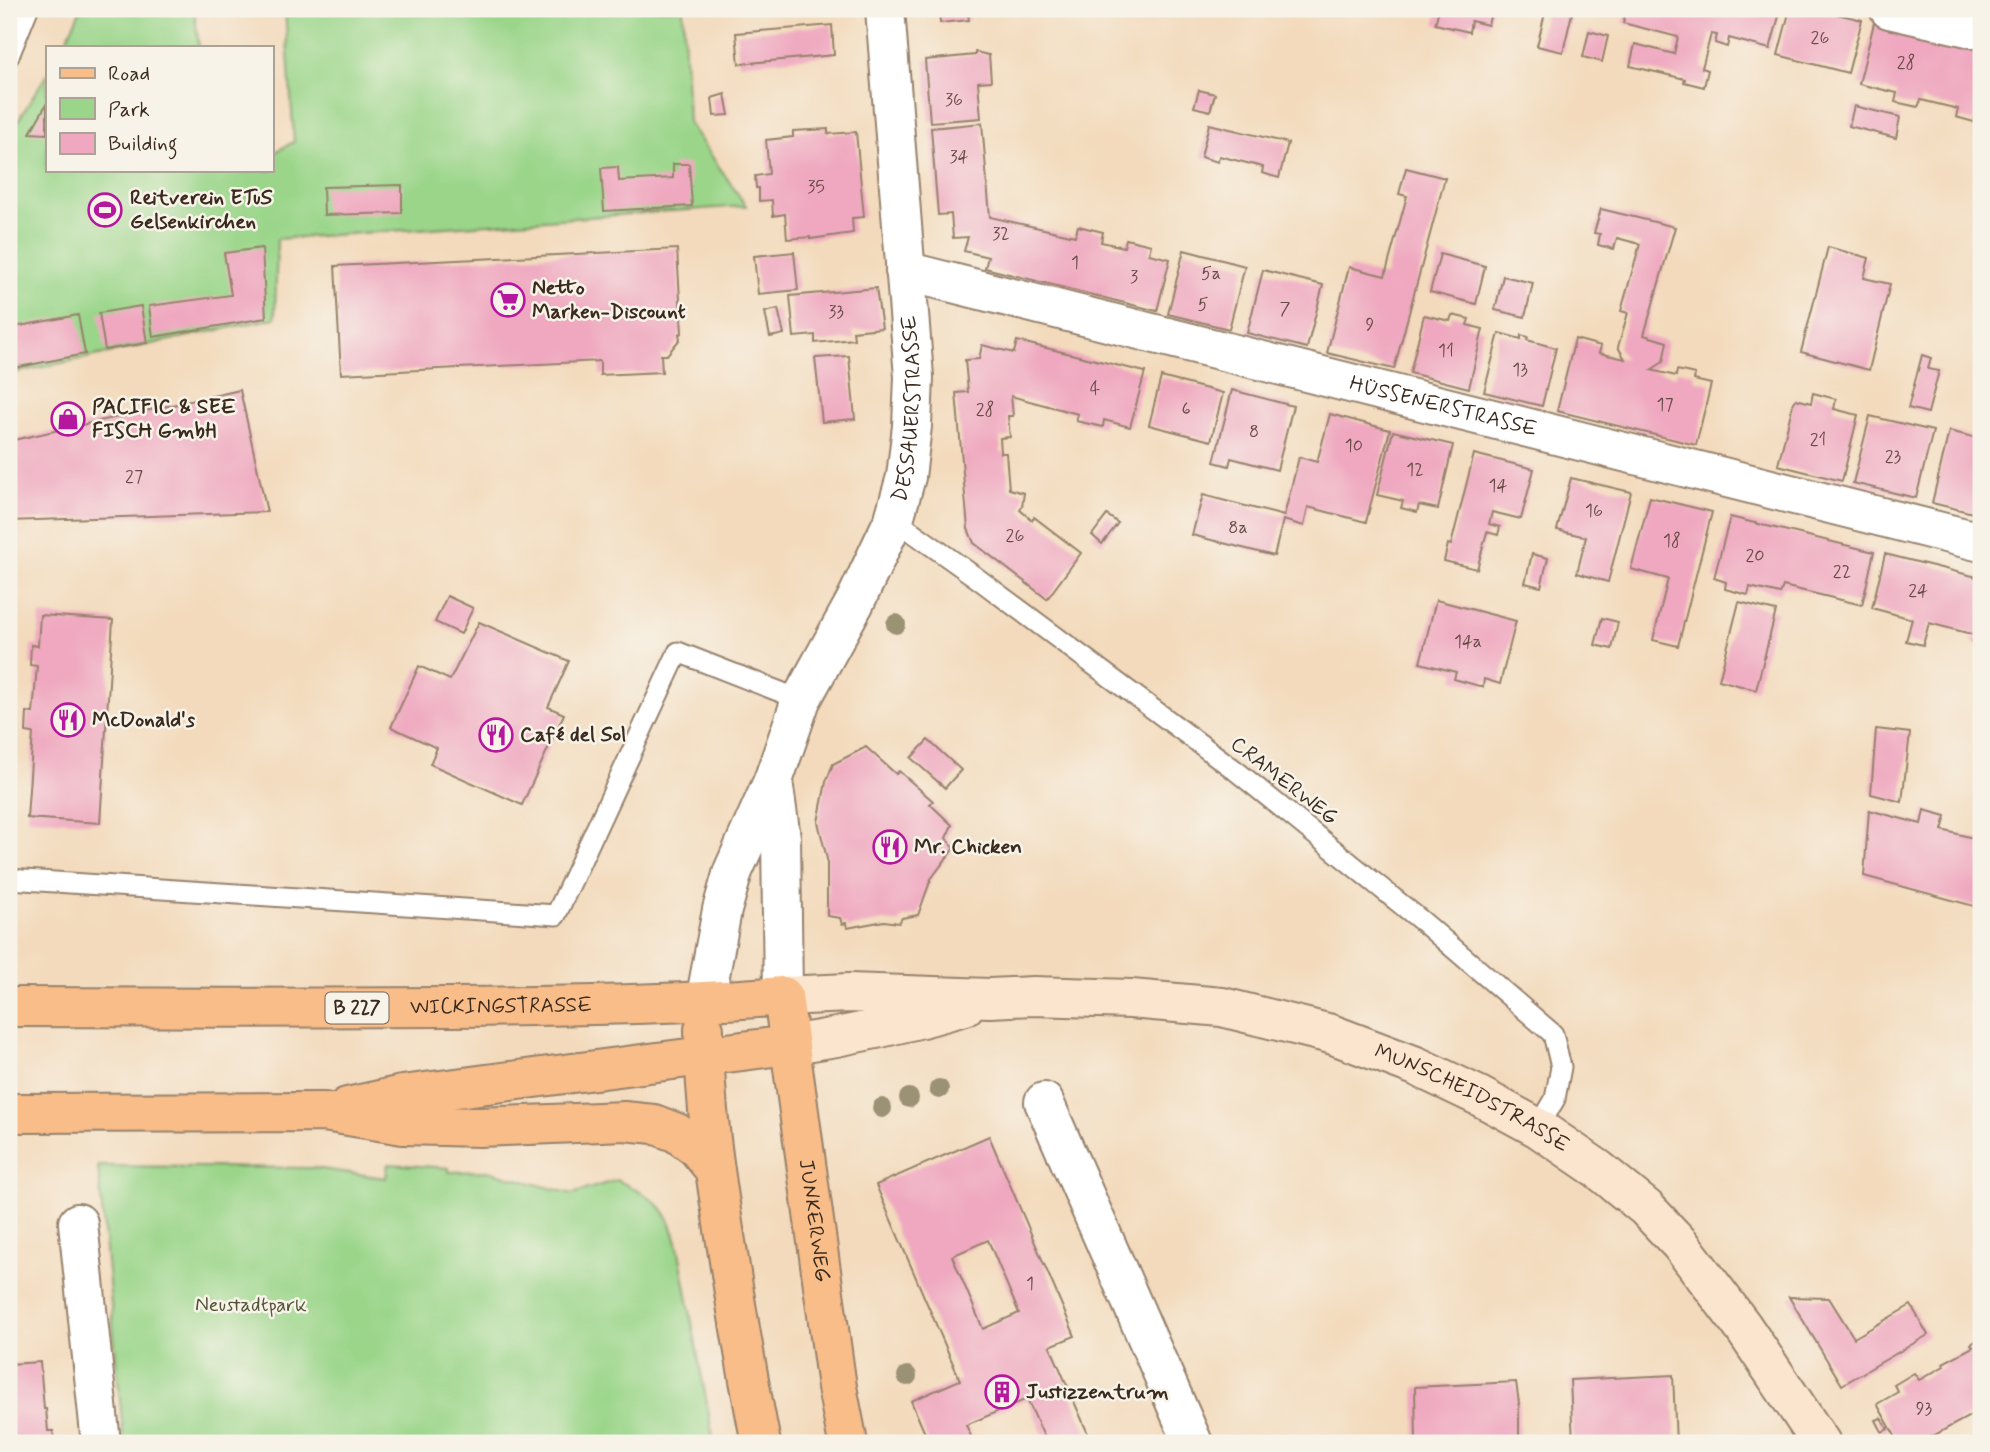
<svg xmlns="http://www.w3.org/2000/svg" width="1990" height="1452" viewBox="0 0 1990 1452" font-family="Mynerve,sans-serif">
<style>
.green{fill:#9ad589;stroke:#6a8054;stroke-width:2}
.building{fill:#efa8c0;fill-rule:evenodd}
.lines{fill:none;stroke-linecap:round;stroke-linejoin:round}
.service-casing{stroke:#97826d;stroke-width:23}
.minor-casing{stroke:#97826d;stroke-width:42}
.secondary-casing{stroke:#97826d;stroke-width:42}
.primary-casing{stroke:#97826d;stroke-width:42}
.service{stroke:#fff;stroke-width:19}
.minor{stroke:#fff;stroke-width:38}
.secondary{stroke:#fce5cf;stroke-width:38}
.primary{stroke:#f8bd88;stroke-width:38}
.tree{fill:#9b9174}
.labels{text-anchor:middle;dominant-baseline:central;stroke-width:5;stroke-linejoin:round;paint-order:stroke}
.number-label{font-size:18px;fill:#684a46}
.shield{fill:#f7f3e8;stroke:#73665b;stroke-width:2}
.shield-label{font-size:19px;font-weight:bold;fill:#3b2a1e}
.poi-label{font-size:21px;font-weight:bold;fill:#3b2a1e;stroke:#f7f3e8;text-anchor:start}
.street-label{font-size:21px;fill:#3b2a1e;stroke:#f7f3e8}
.park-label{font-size:21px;fill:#535539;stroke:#f7f3e8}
</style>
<rect width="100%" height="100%" fill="#f7f3e8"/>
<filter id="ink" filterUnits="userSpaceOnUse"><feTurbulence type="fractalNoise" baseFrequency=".0143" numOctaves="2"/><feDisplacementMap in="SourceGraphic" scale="14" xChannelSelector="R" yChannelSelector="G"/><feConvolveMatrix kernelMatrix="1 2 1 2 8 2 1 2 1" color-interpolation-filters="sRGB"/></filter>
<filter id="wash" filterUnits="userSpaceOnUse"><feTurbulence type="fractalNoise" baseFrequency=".00686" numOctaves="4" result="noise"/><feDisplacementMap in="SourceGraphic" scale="28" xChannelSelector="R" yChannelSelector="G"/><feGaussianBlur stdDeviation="1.57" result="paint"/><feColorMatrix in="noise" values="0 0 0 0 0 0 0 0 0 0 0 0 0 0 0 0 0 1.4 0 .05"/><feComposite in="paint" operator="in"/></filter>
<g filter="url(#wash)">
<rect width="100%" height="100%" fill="#f3dabc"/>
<g class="green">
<polygon points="81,9 194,9 199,47 63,47"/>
<polygon points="285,9 683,9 688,122 746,206 277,239 275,318 9,374 9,135 47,74 47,170 271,170 271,154 294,142"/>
<path d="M 388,1164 L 449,1168 L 449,1172 L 488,1171 L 572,1194 L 617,1180 C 655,1200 667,1203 678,1246 L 714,1443 L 124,1443 L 98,1166 L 314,1168 L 386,1178 Z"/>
</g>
<g id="blocks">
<g class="building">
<polygon points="939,9 967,9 969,20 940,23"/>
<polygon points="1439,9 1492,9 1488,25 1471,21 1469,32 1435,24"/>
<polygon points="1546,9 1570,9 1572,13 1563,52 1537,46"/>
<polygon points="1627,9 1781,9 1770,49 1729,38 1727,47 1715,43 1717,35 1711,34 1702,68 1708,70 1704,87 1684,82 1685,79 1630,66 1635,44 1674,54 1678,37 1623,23"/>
<polygon points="1790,9 1816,9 1862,20 1848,73 1778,55"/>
<polygon points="1874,23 1981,50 1981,114 1976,113 1974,122 1956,117 1958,109 1921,100 1918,107 1895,102 1897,93 1859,84"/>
<polygon points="832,25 834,55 739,64 736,33"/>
<polygon points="1589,31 1608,36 1602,62 1583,57"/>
<polygon points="975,52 989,55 991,81 978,82 981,118 930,122 925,60 975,55"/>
<polygon points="1199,90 1215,94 1210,111 1194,107"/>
<polygon points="725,94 729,115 714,116 712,98"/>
<polygon points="47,103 47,134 30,133"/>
<polygon points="1854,106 1900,117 1896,138 1849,126"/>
<polygon points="982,123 990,217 1075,236 1078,226 1103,232 1101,242 1124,247 1126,239 1151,245 1149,254 1170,259 1157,311 985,268 988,257 964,251 968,237 953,238 951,214 938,215 931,128"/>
<polygon points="1209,124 1288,143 1279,178 1262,173 1263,167 1219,156 1218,162 1201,157"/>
<polygon points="828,129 828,134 856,132 864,217 852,218 853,233 810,239 810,237 787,239 785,214 773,216 772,200 759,201 759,188 756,188 755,176 769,174 766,140 793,137 793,131"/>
<polygon points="673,164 689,164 692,206 604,211 601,168 618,167 619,181 673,178"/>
<polygon points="1406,168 1445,178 1394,369 1327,353 1349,267 1385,276 1407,196 1399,194"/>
<polygon points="402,185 402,213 324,215 323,187"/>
<polygon points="1601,209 1675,227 1644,335 1667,342 1663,362 1651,370 1676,376 1677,370 1695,374 1694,380 1711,384 1696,445 1557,411 1575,339 1601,346 1599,353 1625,359 1618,347 1628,313 1621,311 1640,244 1617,238 1614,249 1598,245 1600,234 1594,233"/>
<polygon points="1828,247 1869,258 1864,278 1890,284 1869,370 1801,352"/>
<polygon points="262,248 266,318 153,337 149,306 231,295 224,253"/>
<polygon points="677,249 682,333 679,334 680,339 667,355 661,355 662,372 600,375 600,361 341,374 335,266"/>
<polygon points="1184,250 1245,266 1229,329 1168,314"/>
<polygon points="794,252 798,290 758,294 754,256"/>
<polygon points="1440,254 1485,266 1476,304 1430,292"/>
<polygon points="1263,270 1323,285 1307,348 1247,333"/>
<polygon points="1503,276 1533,283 1525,317 1495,310"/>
<polygon points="876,288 882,328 853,331 854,339 815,343 815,335 794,337 790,296"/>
<polygon points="141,306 147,343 105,350 99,313"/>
<polygon points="778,309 784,334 770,337 765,312"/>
<polygon points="78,315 85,354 9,369 9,328"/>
<polygon points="1424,315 1450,321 1452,315 1469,319 1467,325 1483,329 1469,388 1410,373"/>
<polygon points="1499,333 1521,339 1521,335 1528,337 1527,340 1556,348 1542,406 1484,392"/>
<polygon points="1017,341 1145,372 1130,427 1104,420 1103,427 1076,421 1078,414 1011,396 1013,416 1008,416 1010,437 1000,438 1001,453 1006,453 1009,489 1024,493 1022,507 1020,510 1032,520 1034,517 1081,553 1047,599 974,543 968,529 956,393 968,392 965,360 979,359 982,345 1014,353"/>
<polygon points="1922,355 1931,358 1928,369 1939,371 1928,413 1908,408"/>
<polygon points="849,356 855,419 822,422 815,358"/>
<polygon points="1161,377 1223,393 1211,441 1149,425"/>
<polygon points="240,390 267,512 9,521 9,441"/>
<polygon points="1232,390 1293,406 1277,470 1231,458 1229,466 1214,462"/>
<polygon points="1813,393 1836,399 1834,409 1858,415 1842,481 1778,465 1793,404 1796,399 1811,403"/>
<polygon points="1330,414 1390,430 1366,522 1308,507 1304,526 1283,520 1274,556 1192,535 1203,495 1284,516 1299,457 1317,462"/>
<polygon points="1870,416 1933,431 1916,498 1853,483"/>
<polygon points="1393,431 1453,445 1438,509 1419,505 1417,512 1401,508 1403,501 1377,495"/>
<polygon points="1949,431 1981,439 1981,515 1932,503"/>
<polygon points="1474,454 1534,469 1521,519 1492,512 1489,524 1500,527 1498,535 1487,532 1477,569 1444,561 1448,544 1451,545"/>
<polygon points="1571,478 1631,492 1608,582 1577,573 1586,537 1557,530"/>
<polygon points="1650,497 1712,512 1678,646 1653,640 1668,579 1631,569"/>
<polygon points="1107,515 1118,523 1102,544 1092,535"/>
<polygon points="1730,517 1874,552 1862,605 1783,586 1780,594 1750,587 1748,595 1725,589 1726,582 1714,578"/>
<polygon points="1532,554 1548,558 1541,587 1525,583"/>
<polygon points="1885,554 1981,578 1980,646 1972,643 1975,635 1929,623 1923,645 1906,641 1912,619 1872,608"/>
<polygon points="447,596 473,608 461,634 435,622"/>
<polygon points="1436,600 1516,621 1500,684 1484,679 1483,687 1454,679 1456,672 1420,663"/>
<polygon points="1739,602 1776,611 1756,690 1719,680"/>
<polygon points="40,615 113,620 100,823 27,818 33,733 26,732 27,712 33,713 37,666 30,665 31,645 38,646"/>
<polygon points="1602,618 1618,622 1612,649 1595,645"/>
<polygon points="479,622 569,661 548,707 564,714 522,805 430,764 437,748 391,727 419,666 450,680"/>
<polygon points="1876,729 1910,733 1902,802 1871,794"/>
<polygon points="928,740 961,770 945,788 911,758"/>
<polygon points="866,747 896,774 899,771 933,801 930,804 952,825 946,838 954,848 931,879 918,915 902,918 899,923 884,921 847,928 846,923 842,924 840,918 827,916 827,859 818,822 826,782 833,764"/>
<polygon points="1869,810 1921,824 1924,810 1946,816 1942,830 1981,840 1981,908 1864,876"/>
<path d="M 989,1136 L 1075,1336 L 1050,1346 L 1092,1443 L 1047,1443 L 1027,1399 L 966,1425 L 974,1443 L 929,1443 L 911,1401 L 960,1380 L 876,1185 ZM 988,1240 L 1019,1313 L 983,1329 L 952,1256 Z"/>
<polygon points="1789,1297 1829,1298 1854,1338 1911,1305 1928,1335 1842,1385"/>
<polygon points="1981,1338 1981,1410 1920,1443 1899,1443 1877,1404 1898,1392 1894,1385 1914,1373 1919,1380 1944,1366 1943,1363 1973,1347 1971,1344"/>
<polygon points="40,1362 44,1409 46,1409 48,1431 53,1431 54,1443 9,1443 9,1364"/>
<polygon points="1673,1375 1676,1443 1656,1443 1655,1440 1573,1443 1570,1380"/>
<polygon points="1516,1382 1519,1403 1519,1443 1416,1443 1415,1387"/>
<polygon points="1881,1418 1888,1429 1882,1432 1876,1420"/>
</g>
</g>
</g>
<g filter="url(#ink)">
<use href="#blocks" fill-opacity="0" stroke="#97826d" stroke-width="2"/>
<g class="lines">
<defs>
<g id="service">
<polyline points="9,56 28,9"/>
<polyline points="894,519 977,578 1235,770 1423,922 1553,1034 1561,1067 1555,1099 1538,1128"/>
<polyline points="9,879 556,915 678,652 801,700"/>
</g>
<g id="minor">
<polyline points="1889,9 1981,30"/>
<path id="s1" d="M 905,271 L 1981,542"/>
<polyline points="773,781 781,838 783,996"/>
<path id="s2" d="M 705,1002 L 722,910 L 733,871 L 773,781 L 801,700 L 855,602 L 894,519 L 906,477 L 912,426 L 914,377 L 885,9"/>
<polyline points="1044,1102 1193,1443"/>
<polyline points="78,1223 101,1443"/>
</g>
<g id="secondary">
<path id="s3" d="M 783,996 L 849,993 L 990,998 L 1033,996 L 1131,999 L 1222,1007 L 1331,1034 L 1416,1066 L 1479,1096 L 1538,1128 L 1598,1169 L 1646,1208 L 1681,1245 L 1743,1327 L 1821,1443"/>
<path d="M 788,1045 C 850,1036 905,1024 965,1006"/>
</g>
<g id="primary">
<path id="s4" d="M 9,1007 C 156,1008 302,1008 449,1007 C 561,1006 672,1005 783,996 L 837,1387 L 848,1443"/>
<path d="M 704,1029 C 704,1103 715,1175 727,1248 C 737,1313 748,1378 761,1443"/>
<polyline points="347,1107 402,1095 788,1045"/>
<polyline points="9,1113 324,1112 403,1125 479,1127 624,1121 654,1124 677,1133 696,1147 714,1169"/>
</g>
</defs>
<use href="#service" class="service-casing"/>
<use href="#minor" class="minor-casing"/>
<use href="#secondary" class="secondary-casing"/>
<use href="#primary" class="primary-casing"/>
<use href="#service" class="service"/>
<use href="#minor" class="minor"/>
<use href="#secondary" class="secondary"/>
<use href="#primary" class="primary"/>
</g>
<g class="tree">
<circle cx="896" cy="624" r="10"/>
<circle cx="939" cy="1089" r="10"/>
<circle cx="909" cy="1098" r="10"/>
<circle cx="882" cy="1108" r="10"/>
<circle cx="907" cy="1376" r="10"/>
</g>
</g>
<defs>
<symbol id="stadium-ring" viewBox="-11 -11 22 22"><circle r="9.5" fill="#f7f3e8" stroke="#b5179e" stroke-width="1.5"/><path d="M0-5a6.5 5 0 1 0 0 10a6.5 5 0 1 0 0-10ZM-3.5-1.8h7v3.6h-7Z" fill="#b5179e"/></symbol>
<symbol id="supermarket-ring" viewBox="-11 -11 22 22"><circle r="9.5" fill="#f7f3e8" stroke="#b5179e" stroke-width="1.5"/><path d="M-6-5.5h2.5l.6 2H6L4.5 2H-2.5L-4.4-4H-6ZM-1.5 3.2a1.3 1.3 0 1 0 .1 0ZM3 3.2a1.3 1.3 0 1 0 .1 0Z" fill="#b5179e"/></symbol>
<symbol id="shop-ring" viewBox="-11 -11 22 22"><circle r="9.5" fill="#f7f3e8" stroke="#b5179e" stroke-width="1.5"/><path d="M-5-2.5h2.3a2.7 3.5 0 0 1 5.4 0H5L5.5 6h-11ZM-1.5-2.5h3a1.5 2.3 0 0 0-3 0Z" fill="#b5179e"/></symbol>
<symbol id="restaurant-ring" viewBox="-11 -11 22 22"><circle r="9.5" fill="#f7f3e8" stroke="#b5179e" stroke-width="1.5"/><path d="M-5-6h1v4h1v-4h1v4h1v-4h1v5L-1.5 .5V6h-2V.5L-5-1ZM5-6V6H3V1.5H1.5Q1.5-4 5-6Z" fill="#b5179e"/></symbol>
<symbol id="building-ring" viewBox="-11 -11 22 22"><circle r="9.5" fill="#f7f3e8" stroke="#b5179e" stroke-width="1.5"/><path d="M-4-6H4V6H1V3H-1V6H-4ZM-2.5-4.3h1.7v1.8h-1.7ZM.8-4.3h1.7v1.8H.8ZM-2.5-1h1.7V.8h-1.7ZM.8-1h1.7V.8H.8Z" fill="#b5179e"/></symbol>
</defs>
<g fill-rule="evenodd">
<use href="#stadium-ring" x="86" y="191" width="38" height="38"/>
<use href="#supermarket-ring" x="489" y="281" width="38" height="38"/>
<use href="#shop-ring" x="49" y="400" width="38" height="38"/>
<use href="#restaurant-ring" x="49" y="701" width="38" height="38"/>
<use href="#restaurant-ring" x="477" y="716" width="38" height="38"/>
<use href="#restaurant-ring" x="871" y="828" width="38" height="38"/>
<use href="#building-ring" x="983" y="1373" width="38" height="38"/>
</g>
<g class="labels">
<g class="number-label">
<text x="1820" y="38">26</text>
<text x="1906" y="63">28</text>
<text x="954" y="100">36</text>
<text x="959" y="157">34</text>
<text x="816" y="187">35</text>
<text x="1001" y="234">32</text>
<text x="1075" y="263">1</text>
<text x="1211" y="274">5a</text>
<text x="1134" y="277">3</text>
<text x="1203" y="305">5</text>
<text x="1285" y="309">7</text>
<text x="836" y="312">33</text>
<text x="1370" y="325">9</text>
<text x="1446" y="351">11</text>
<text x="1520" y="370">13</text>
<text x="1095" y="389">4</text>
<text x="1665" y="405">17</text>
<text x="1186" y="409">6</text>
<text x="985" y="410">28</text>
<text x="1254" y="432">8</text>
<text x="1818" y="440">21</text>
<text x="1354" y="446">10</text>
<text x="1893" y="457">23</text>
<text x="1415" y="470">12</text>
<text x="134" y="477">27</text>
<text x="1498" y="486">14</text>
<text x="1594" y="511">16</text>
<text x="1238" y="528">8a</text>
<text x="1015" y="536">26</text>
<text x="1672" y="541">18</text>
<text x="1755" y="556">20</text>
<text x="1842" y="572">22</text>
<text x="1918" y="591">24</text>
<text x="1468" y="642">14a</text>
<text x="1030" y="1284">1</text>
<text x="1924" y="1409">93</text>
</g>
<rect class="shield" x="325.5" y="992.5" width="63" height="31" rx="5"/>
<g class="shield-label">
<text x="357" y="1008">B 227</text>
</g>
<g class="poi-label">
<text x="130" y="198">Reitverein ETuS<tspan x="130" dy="24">Gelsenkirchen</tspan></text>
<text x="532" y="288">Netto<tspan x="532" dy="24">Marken-Discount</tspan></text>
<text x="92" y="407">PACIFIC &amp; SEE<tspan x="92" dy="24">FISCH GmbH</tspan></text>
<text x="92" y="720">McDonald's</text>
<text x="520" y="735">Café del Sol</text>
<text x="914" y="847">Mr. Chicken</text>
<text x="1026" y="1392">Justizzentrum</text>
</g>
<g class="street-label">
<text stroke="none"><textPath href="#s1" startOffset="555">HÜSSENERSTRASSE</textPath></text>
<text stroke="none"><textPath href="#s2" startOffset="634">DESSAUERSTRASSE</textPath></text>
<text transform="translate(1284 781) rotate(38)">CRAMERWEG</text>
<text stroke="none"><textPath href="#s4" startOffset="492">WICKINGSTRASSE</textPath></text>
<text stroke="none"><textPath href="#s3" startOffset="707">MUNSCHEIDSTRASSE</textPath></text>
<text stroke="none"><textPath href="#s4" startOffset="1001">JUNKERWEG</textPath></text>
</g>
<g class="park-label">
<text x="251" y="1305">Neustadtpark</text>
</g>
</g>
<rect width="1990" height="1452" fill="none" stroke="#f7f3e8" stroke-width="35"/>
<rect x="46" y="46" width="228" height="126" fill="#f7f3e8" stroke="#aca397" stroke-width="2"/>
<rect x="60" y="68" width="35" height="10" fill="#f8bd88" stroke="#aca397" stroke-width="2"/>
<text x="108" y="80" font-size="21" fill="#3b2a1e">Road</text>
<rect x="60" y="98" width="35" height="21" fill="#9ad589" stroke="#aca397" stroke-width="2"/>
<text x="108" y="116" font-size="21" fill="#3b2a1e">Park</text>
<rect x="60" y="133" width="35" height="21" fill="#efa8c0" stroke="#aca397" stroke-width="2"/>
<text x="108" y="150" font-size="21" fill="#3b2a1e">Building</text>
</svg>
